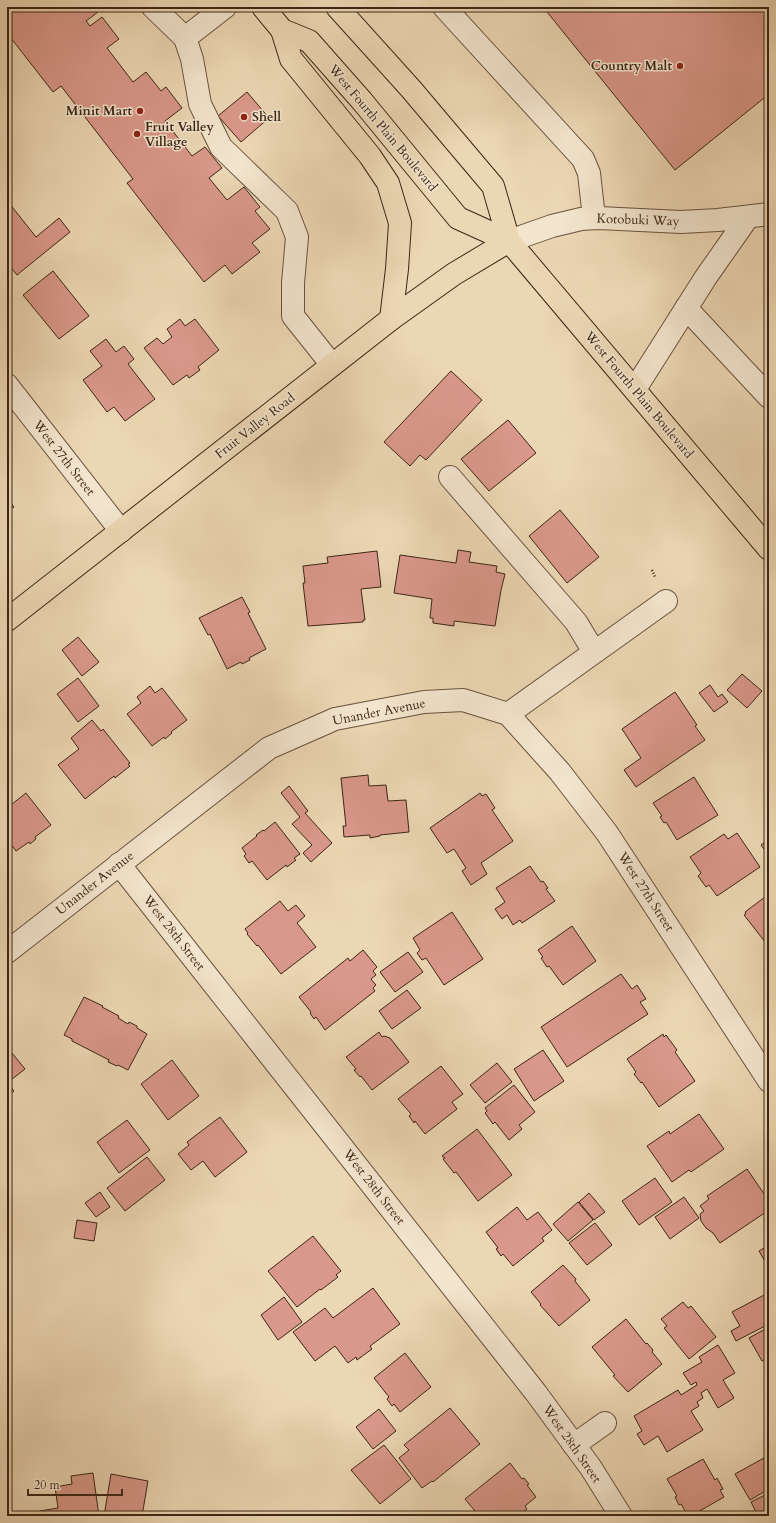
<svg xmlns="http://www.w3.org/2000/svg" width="776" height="1523" viewBox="0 0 776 1523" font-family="Cardo,serif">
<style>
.building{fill:#da988a;stroke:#3c2615}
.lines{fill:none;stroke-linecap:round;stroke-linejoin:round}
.minor-casing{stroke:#68523d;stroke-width:24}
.major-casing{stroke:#3c2615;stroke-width:24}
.path{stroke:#3c2615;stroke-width:2.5;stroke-dasharray:1 2;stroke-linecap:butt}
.minor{stroke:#f3e5ce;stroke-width:22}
.major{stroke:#ecd7b4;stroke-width:22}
.poi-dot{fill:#8f2418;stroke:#f3e5ce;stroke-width:1.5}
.labels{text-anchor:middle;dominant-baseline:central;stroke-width:3;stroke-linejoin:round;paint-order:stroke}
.poi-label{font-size:13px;font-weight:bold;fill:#3c2615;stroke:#f3e5ce;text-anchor:end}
.street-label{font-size:13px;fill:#3c2615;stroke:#f3e5ce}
</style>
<rect width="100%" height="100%" fill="#ecd7b4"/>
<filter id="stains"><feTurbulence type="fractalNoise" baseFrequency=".005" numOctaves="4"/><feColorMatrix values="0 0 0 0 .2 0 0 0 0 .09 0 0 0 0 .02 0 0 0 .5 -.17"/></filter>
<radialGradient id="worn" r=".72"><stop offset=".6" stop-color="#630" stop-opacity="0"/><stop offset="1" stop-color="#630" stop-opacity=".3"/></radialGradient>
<g class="building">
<polygon points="7,7 94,7 98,12 86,21 90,26 102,17 119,39 107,48 133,82 146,72 161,91 166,87 182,108 165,121 192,156 205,147 222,168 209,178 227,200 244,187 260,207 255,211 270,229 252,243 260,252 232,274 225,265 204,282 127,183 133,179 61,86 53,92 7,33"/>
<polygon points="543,7 769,7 769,94 675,170"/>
<polygon points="247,92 269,118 241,142 218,116"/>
<polygon points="9,203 36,237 59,218 70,232 17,275 7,263 7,205"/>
<polygon points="53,271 89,316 59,339 23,295"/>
<polygon points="180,319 185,326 195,319 219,350 198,367 200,370 189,378 187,375 173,385 144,348 157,338 163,344 172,337 167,329"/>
<polygon points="106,339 116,352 124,346 134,359 128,364 155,399 125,421 114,407 107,412 83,380 102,366 90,351"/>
<polygon points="451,371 482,400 426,460 420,455 410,466 384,442"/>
<polygon points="508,420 536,453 489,491 461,459"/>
<polygon points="7,498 14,507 7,512"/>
<polygon points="560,510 599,557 567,583 529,536"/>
<polygon points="458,550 471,552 469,562 497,566 496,572 505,574 501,590 495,626 454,621 454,626 433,623 433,618 430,618 432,599 394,593 400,555 456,563"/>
<polygon points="377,551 381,587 361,589 365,620 363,620 363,622 308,626 303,583 305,583 303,566 328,563 327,557"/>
<polygon points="242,597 250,612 248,613 266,649 249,658 250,660 242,664 241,662 227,669 210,634 208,635 199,618"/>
<polygon points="78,637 99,662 82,676 62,650"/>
<polygon points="742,674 762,691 747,708 727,690"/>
<polygon points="78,678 99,706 78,722 57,694"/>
<polygon points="710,685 718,697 722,694 728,702 714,712 699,693"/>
<polygon points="150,686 155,693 162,688 187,720 171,732 172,733 165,739 164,737 152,746 127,714 141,703 137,697"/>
<polygon points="675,692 697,725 695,726 705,740 636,787 624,770 641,758 622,729"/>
<polygon points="92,720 101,731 103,729 130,763 128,764 130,766 115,778 114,776 85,799 58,765 79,749 71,738"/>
<polygon points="368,775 369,786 386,785 388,801 406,800 409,832 380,835 380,836 370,838 370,835 344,837 343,826 346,826 341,778"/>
<polygon points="694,777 718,815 677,840 666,822 664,823 660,817 662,816 653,803"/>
<polygon points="289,786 308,811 305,813 332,843 311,862 303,853 312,845 292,824 300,817 281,793"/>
<polygon points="26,793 51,825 35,837 36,839 30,844 29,842 16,851 7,839 7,808"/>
<polygon points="480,793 482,796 486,794 495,808 492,810 513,841 481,863 487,874 471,885 462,871 466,868 454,849 447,853 430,828"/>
<polygon points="275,822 300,854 294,858 296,860 287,867 286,865 267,880 252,861 249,863 244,856 246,854 242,848 257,836 256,835 263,830 264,831"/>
<polygon points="737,833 760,867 717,896 709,885 706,887 698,876 701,873 690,857 724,834 728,839"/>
<polygon points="769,839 769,856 761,845"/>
<polygon points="530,866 541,882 543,881 548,888 546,889 555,901 522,923 520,920 513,925 507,915 502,919 495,909 505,902 496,888"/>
<polygon points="769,894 769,947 744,915 746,914 745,912"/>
<polygon points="280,901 288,911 296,905 305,916 297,923 316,947 281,974 258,945 257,946 247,934 248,933 245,929"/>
<polygon points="452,912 483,959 444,985 426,958 422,960 417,953 420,950 413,938"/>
<polygon points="572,926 596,961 563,985 549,966 547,967 541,958 543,957 538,950"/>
<polygon points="363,950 377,967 373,971 376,975 371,979 376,985 373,988 375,991 325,1030 316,1017 314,1019 310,1013 311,1012 299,997 348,958 350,961"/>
<polygon points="408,952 423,972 395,992 380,972"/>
<polygon points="621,974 632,989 637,985 646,999 640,1002 648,1014 567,1067 541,1027"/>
<polygon points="407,990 421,1008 392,1029 379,1011"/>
<polygon points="84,997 103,1006 102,1007 119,1016 118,1018 128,1024 129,1022 137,1026 137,1028 147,1034 128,1070 118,1065 117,1066 108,1062 109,1060 72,1041 72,1039 64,1035"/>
<polygon points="379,1032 382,1037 384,1036 390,1038 409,1062 372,1090 361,1076 360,1077 354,1070 356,1069 346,1057"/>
<polygon points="663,1034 664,1037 666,1035 677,1050 675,1052 695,1081 659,1107 642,1082 641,1083 634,1074 636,1072 627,1059"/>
<polygon points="7,1047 25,1069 7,1083 14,1091 7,1097"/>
<polygon points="543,1050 564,1081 534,1101 514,1069"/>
<polygon points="172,1060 199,1096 168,1120 141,1084"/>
<polygon points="497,1063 512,1082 485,1103 470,1085"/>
<polygon points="441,1066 463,1094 452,1102 457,1109 425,1134 415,1121 414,1123 409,1116 411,1114 398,1099"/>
<polygon points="514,1085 535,1112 519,1125 522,1129 509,1140 495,1122 493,1124 485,1113 487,1111 485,1108"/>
<polygon points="699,1114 724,1149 691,1172 689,1170 672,1182 647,1146 669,1131 670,1134"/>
<polygon points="220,1117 247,1152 215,1177 203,1161 191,1170 178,1154 189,1145 187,1142"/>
<polygon points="127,1120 150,1150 119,1173 97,1142"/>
<polygon points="477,1129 512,1175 478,1201 456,1172 454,1173 443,1159 445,1158 442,1156"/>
<polygon points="147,1157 165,1180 125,1211 107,1188"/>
<polygon points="747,1169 769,1201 769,1210 720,1243 713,1233 706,1228 701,1221 700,1214 704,1211 700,1206 709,1199 707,1196"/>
<polygon points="655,1178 672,1202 639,1225 622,1201"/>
<polygon points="100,1192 110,1207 96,1217 85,1203"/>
<polygon points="589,1193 605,1212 594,1220 579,1202"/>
<polygon points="684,1197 699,1218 670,1239 655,1217"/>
<polygon points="578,1202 593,1220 568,1241 553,1224"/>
<polygon points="517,1207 527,1220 538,1212 552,1230 542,1238 544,1241 513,1266 503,1254 501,1256 496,1249 498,1248 486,1232"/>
<polygon points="77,1220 97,1223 94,1241 74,1238"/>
<polygon points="595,1223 612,1245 587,1265 569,1243"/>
<polygon points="313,1236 341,1271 336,1275 338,1277 321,1290 320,1289 297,1307 268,1271"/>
<polygon points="769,1245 769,1268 759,1251"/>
<polygon points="563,1265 576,1279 575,1281 590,1300 559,1326 540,1305 541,1304 531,1292"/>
<polygon points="373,1288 400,1324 370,1346 372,1349 357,1360 356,1357 348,1363 335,1346 315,1361 293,1332 325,1308 333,1318"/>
<polygon points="766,1294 769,1300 769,1324 736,1341 731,1331 740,1326 732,1312"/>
<polygon points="284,1297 302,1322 278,1340 261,1315"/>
<polygon points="683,1302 688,1308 691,1306 716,1337 689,1359 664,1328 667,1326 661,1319"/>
<polygon points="626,1319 646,1344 647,1343 653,1350 652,1352 662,1364 628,1392 613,1376 615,1375 592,1347"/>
<polygon points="769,1327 769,1357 762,1361 749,1338"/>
<polygon points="718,1345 735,1373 723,1380 734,1398 718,1408 707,1389 701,1393 703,1398 697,1402 699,1406 691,1411 703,1430 667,1452 658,1436 644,1445 637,1434 642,1431 634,1416 678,1390 681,1395 697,1385 696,1382 691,1385 683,1373 702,1362 699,1357"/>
<polygon points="405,1353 431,1387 400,1412 394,1404 392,1406 387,1399 389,1397 374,1378"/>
<polygon points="450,1408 480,1444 433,1482 432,1481 422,1488 399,1458 409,1450 404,1445"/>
<polygon points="379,1409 396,1431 373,1449 356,1427"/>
<polygon points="384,1445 411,1479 380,1504 351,1470"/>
<polygon points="764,1458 769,1467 769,1489 750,1500 735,1474"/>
<polygon points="703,1459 715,1480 717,1478 723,1489 720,1490 724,1497 691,1516 688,1516 681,1504 679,1505 675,1497 677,1496 667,1479"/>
<polygon points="510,1463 522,1479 524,1478 529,1484 527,1485 536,1497 525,1506 527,1509 518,1515 516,1513 513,1516 479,1516 465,1499"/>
<polygon points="93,1473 99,1516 41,1516 40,1511 58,1508 55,1487 72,1484 71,1476"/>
<polygon points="111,1474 148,1481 142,1516 104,1516"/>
<polygon points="769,1493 769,1516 758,1516 751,1502"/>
</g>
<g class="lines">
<defs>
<g id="minor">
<polyline points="153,7 185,38"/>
<polyline points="225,7 185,38 192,59 200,104 221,147 287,211 297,237 293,283 293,316 332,365"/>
<polyline points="444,7 583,159 589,173 594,218"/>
<polyline points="509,241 552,226 581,219 599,218 681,222 718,220 769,214"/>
<polyline points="686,308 769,397"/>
<polyline points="7,385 121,531"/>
<polyline points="635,389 706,277 748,217"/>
<polyline points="450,477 576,622 594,652"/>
<polyline points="508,714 666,601"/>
<polyline points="119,864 536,1393 591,1468 621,1516"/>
<polyline points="7,952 269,748 335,719 424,702 463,700 508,714 560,772 607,833 769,1081"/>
<polyline points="574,1445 605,1423"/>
</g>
<g id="major">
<polyline points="263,7 282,30 309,41 362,101 458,218 509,241"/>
<polyline points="337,7 411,89 493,186 509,241 769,549"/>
<polyline points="282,30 291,59 370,156 388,183 400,223 397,269 391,319"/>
<polyline points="7,620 391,319 454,274 509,241"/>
</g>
</defs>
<use href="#minor" class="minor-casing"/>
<use href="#major" class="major-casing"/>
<polyline class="path" points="652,570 655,577"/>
<use href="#minor" class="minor"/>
<use href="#major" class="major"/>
</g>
<g class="poi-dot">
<circle cx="680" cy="66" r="4"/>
<circle cx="140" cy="111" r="4"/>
<circle cx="244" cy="117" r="4"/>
<circle cx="137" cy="134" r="4"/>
</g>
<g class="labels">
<g class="poi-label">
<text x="672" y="66">Country Malt</text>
<text x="132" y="111">Minit Mart</text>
<text x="252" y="117" text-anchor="start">Shell</text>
<text x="145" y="127" text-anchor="start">Fruit Valley<tspan x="145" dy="15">Village</tspan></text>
</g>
<g class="street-label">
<text transform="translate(383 128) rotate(50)">West Fourth Plain Boulevard</text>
<text transform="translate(638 220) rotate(2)">Kotobuki Way</text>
<text transform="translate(639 395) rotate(50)">West Fourth Plain Boulevard</text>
<text transform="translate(255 426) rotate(-38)">Fruit Valley Road</text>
<text transform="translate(64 458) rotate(52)">West 27th Street</text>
<text transform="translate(379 712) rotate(-11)">Unander Avenue</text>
<text transform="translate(95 883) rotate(-38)">Unander Avenue</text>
<text transform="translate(646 892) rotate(57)">West 27th Street</text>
<text transform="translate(174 933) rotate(52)">West 28th Street</text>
<text transform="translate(374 1187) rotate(52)">West 28th Street</text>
<text transform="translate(572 1444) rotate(55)">West 28th Street</text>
</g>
</g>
<rect width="776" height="1523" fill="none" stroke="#ecd7b4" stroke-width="24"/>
<rect x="8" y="8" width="760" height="1507" fill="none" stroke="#3c2615" stroke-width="2"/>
<rect x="12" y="12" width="752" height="1499" fill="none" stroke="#3c2615"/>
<path d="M28 1489v6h94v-6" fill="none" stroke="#3c2615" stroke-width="2"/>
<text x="34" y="1489" font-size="12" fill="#3c2615" stroke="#f3e5ce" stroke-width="3" paint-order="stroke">20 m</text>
<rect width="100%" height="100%" filter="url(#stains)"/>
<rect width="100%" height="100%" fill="url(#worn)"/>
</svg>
